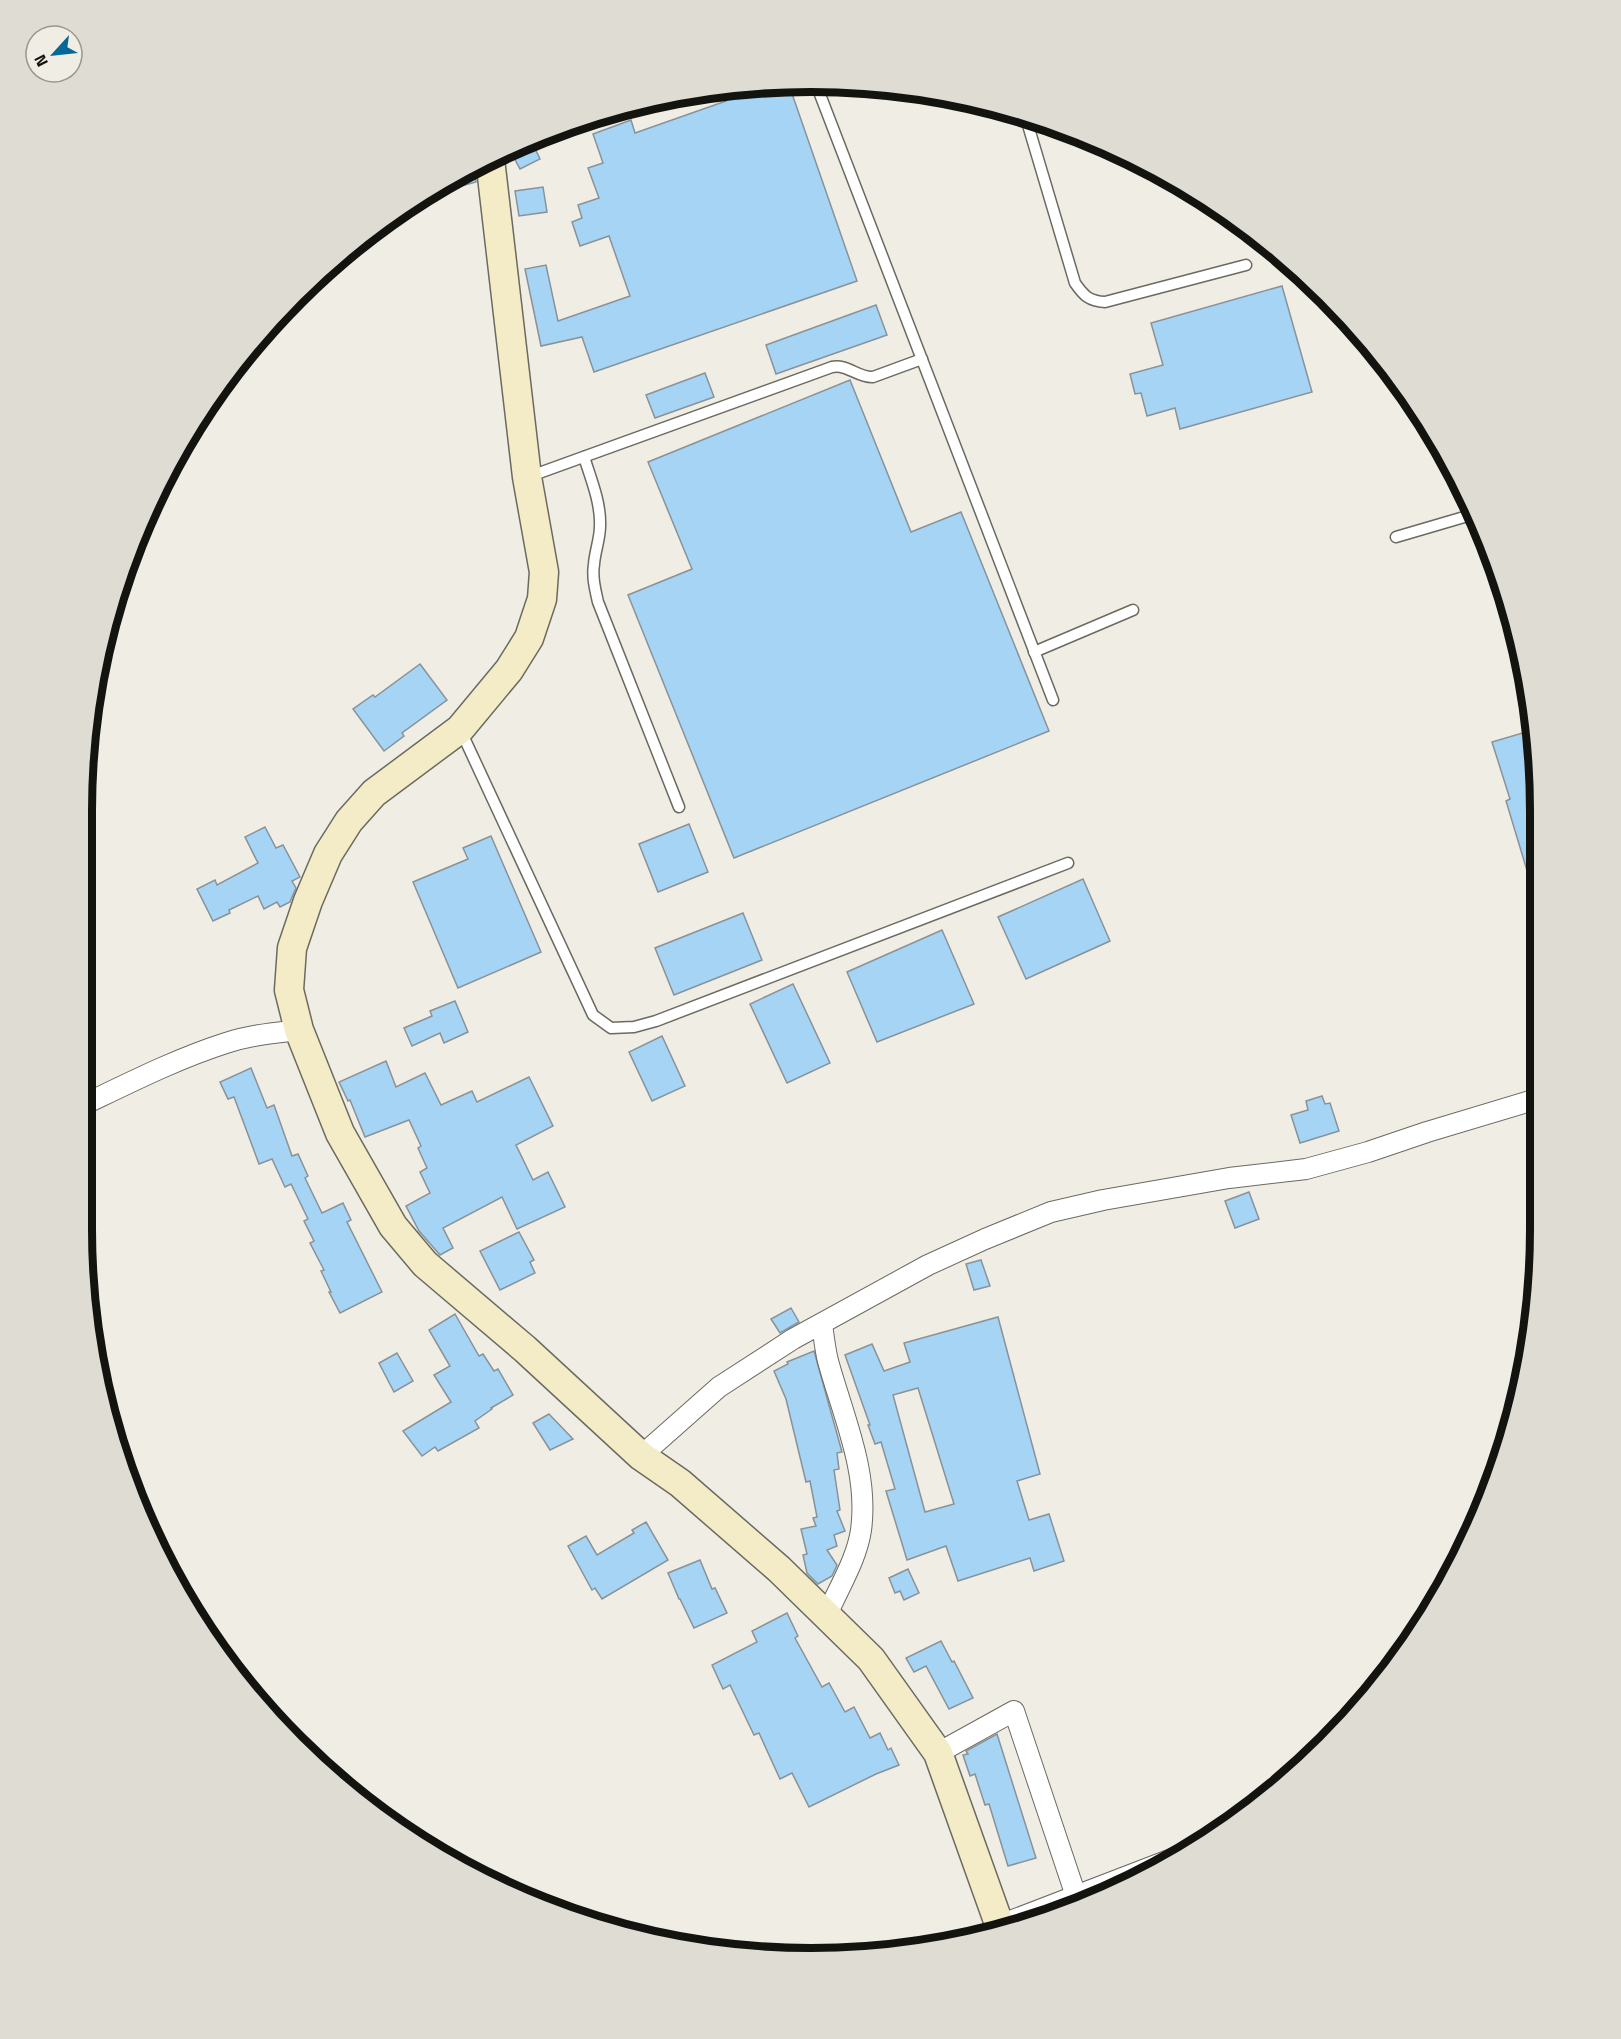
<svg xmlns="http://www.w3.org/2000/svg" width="1621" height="2039" viewBox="0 0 1621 2039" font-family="'Titillium Web',sans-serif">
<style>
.building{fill:#a5d4f4;stroke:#899299;stroke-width:1.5;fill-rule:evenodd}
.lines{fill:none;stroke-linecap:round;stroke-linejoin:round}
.lane-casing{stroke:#6b6a61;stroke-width:13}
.street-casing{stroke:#6b6a61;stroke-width:22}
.secondary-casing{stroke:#6b6a61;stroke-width:31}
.lane{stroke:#fff;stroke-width:10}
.street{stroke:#fff;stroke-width:20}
.secondary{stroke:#f3ecc7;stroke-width:28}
.rim{fill:none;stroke:#13130f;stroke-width:8}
</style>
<rect width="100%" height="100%" fill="#f0eee4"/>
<g class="building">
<polygon points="789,85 857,281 594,372 582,337 541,346 525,269 546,265 558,321 630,296 609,236 580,246 572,222 582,218 578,205 599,198 588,168 603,163 593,134 631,120 635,133 726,101 721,87"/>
<polygon points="531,140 540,159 520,169 510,150"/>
<polygon points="474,166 476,182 432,194 431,190 446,179"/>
<polygon points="543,187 547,212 519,216 515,191"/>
<polygon points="1282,286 1312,392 1180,429 1175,408 1147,416 1141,393 1135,394 1130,374 1163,365 1151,323"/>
<polygon points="876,305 887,335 776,374 766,345"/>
<polygon points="705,373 714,397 655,418 646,395"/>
<polygon points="850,380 911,532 961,512 1049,731 734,858 628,595 692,569 648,462"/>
<polygon points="420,664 447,700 402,733 404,736 384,751 353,709 373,695 375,697"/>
<polygon points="1533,730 1538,762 1539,897 1535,897 1506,801 1510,799 1492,742"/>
<polygon points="689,824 708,872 658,892 639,844"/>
<polygon points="265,827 276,848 283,845 300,877 292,881 296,888 290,902 280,907 277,902 264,909 258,896 229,910 230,913 213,921 197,889 215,880 217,885 258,863 245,837"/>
<polygon points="491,836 541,952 458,988 413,882 468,859 463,848"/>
<polygon points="1083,879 1110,941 1026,979 998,917"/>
<polygon points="743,913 762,960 674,995 655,948"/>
<polygon points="942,930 974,1004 877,1042 847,972"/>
<polygon points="793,984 830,1063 787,1083 750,1004"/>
<polygon points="455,1001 468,1032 444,1043 440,1033 412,1046 404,1028 432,1016 430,1011"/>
<polygon points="662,1036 685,1086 652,1101 629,1052"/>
<polygon points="386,1061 396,1087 425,1073 441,1105 472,1091 477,1102 529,1077 553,1126 516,1145 533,1180 548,1172 565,1207 517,1229 502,1197 443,1228 453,1248 440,1255 419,1231 406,1206 430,1193 420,1172 427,1168 418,1148 421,1146 409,1120 365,1137 350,1100 348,1101 339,1082"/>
<polygon points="251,1068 267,1108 274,1105 292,1156 298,1154 308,1176 305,1178 322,1213 343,1203 351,1220 347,1222 382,1292 340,1313 329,1292 331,1292 321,1271 324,1270 310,1243 314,1241 304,1221 308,1219 291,1184 285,1187 272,1159 259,1164 234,1097 228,1099 220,1082"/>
<polygon points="1322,1096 1325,1104 1330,1103 1339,1131 1300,1143 1291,1115 1308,1110 1306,1101"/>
<polygon points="1249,1192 1259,1219 1235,1228 1225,1201"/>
<polygon points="519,1232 534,1260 530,1262 535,1273 500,1290 480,1251"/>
<polygon points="981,1260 990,1286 974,1290 966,1264"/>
<polygon points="791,1308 799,1322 780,1333 771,1319"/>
<polygon points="455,1314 479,1356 483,1354 494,1371 498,1369 513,1395 491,1408 492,1409 475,1421 479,1428 438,1451 435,1447 422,1456 403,1431 451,1402 434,1375 450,1366 429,1330"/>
<path d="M 998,1317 L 1040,1474 L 1017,1481 L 1029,1520 L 1049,1514 L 1064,1561 L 1034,1571 L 1030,1558 L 958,1581 L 946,1546 L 907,1560 L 886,1491 L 895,1489 L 881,1442 L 875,1444 L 868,1425 L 870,1425 L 845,1355 L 872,1344 L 884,1371 L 910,1362 L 904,1343 ZM 918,1388 L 954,1504 L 925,1512 L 893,1395 Z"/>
<polygon points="814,1351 842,1452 837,1453 839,1469 834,1470 840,1510 837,1511 845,1531 834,1535 837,1546 827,1550 837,1565 832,1576 818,1584 807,1573 803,1555 807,1554 801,1529 816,1526 813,1518 817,1517 810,1481 806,1482 786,1399 774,1371 788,1364 787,1362"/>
<polygon points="397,1353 413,1381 394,1392 379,1363"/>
<polygon points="549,1414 573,1439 550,1450 533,1423"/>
<polygon points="646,1522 668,1560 602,1599 595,1588 592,1590 568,1546 586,1536 597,1555 634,1533 632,1530"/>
<polygon points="700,1560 712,1589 715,1588 727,1613 694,1628 680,1599 679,1599 668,1573"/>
<polygon points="908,1569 919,1593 904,1600 900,1591 895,1593 889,1578"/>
<polygon points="787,1613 798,1636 795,1638 822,1687 829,1683 845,1712 854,1707 870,1738 880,1733 888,1750 891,1748 899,1765 876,1774 809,1807 792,1773 780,1779 759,1733 754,1735 730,1685 723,1689 712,1665 757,1642 752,1631"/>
<polygon points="941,1641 952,1662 954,1661 973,1698 949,1709 926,1666 914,1672 906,1658"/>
<polygon points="997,1734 1036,1858 1008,1866 989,1804 985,1805 975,1774 970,1776 963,1755 968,1754 966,1751"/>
</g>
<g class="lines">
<defs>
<g id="lane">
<polyline points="816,84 1053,700"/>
<path d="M 1025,115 L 1075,283 C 1084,296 1089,301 1105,302 L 1246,265"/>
<path d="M 584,457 C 591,479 601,503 600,526 C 600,539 595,551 594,564 C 592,577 595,589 598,602 L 679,807"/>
<path d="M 528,477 L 832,367 C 848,364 858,378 873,377 L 922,359"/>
<polyline points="1396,537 1471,515"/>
<polyline points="1034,652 1133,610"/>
<polyline points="460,729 593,1015 611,1028 634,1027 656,1021 1068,863"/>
</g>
<g id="street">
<path d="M 81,1106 C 129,1083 176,1059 226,1043 C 250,1035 274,1033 299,1030"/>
<path d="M 822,1325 C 824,1337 825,1349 828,1361 C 843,1416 869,1472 861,1530 C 857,1559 838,1589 827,1615"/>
<polyline points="641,1456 719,1387 793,1339 928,1265 985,1239 1051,1212 1103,1200 1229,1178 1306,1169 1368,1152 1427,1132 1540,1098"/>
<polyline points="938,1753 1014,1711 1076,1896"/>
<polyline points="1000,1925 1182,1855"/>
</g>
<polyline id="secondary" points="490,159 527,477 544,572 542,599 529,638 509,670 460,729 374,793 349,821 328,854 308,901 292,948 289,990 299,1030 340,1133 393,1226 425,1264 525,1349 641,1456 680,1483 779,1569 871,1659 938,1753 1002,1932"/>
</defs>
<use href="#lane" class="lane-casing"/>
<use href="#street" class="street-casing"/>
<use href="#secondary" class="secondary-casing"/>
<use href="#lane" class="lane"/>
<use href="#street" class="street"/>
<use href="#secondary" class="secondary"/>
</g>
<path d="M0 0H1621V2039H0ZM811 92H811A719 719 0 0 1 1530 811V1229A719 719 0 0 1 811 1948H811A719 719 0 0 1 92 1229V811A719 719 0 0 1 811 92Z" fill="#dedcd3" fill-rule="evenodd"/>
<path class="rim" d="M811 92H811A719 719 0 0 1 1530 811V1229A719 719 0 0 1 811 1948H811A719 719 0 0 1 92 1229V811A719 719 0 0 1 811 92Z"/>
<g transform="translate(54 54) rotate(243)"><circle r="28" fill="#f0eee4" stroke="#98968f" stroke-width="1.5"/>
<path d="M0-4.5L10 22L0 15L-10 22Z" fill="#046997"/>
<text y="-9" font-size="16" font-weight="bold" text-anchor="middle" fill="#13130f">N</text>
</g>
</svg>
